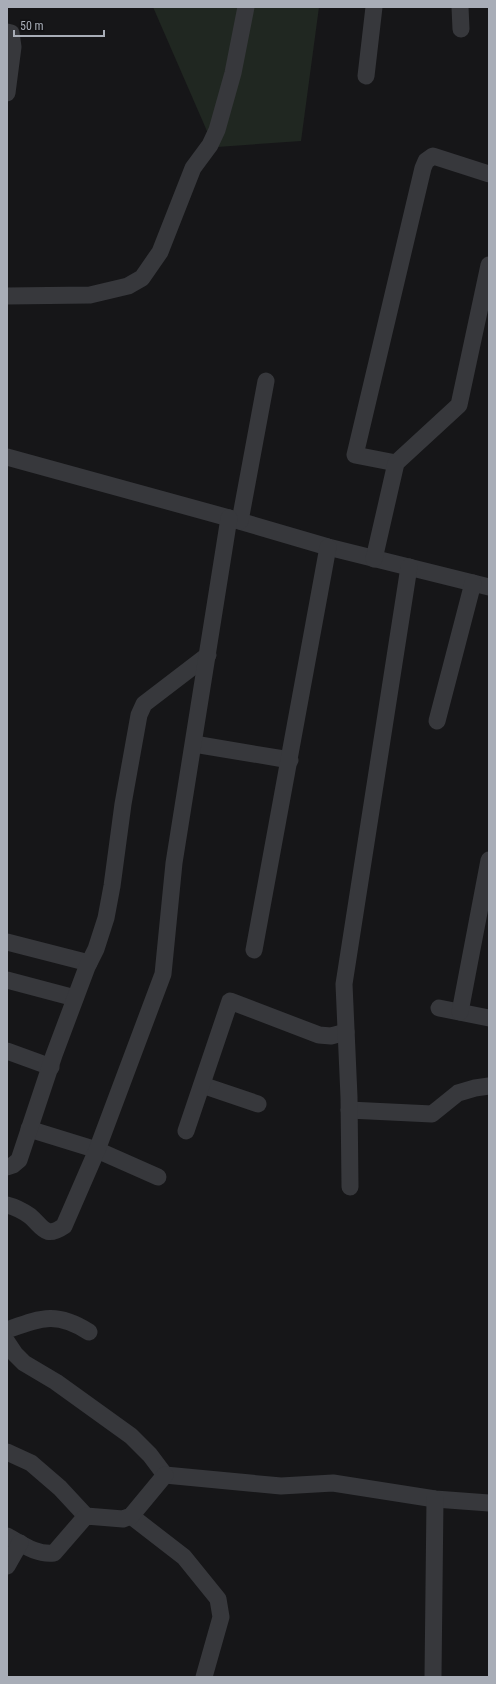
<svg xmlns="http://www.w3.org/2000/svg" width="496" height="1684" font-family="'Roboto Condensed',sans-serif">
<style>
.green{fill:#202721}
.lines{fill:none;stroke-linecap:round;stroke-linejoin:round}
.minor{stroke:#37383c;stroke-width:17}
</style>
<rect width="100%" height="100%" fill="#161618"/>
<path class="green" d="M 153,7 L 319,7 L 301,141 L 217,147 L 210,138 Z"/>
<g class="lines">
<g class="minor">
<path d="M 460,7 L 461,29"/>
<path d="M 7,32 L 11,33 L 13,47 L 7,93"/>
<path d="M 366,76 L 374,7"/>
<path d="M 7,296 L 90,295 L 128,286 L 142,278 L 160,252 L 193,168 L 210,145 L 217,130 L 233,73 L 246,7"/>
<path d="M 7,457 L 229,518 L 328,547 L 489,587"/>
<path d="M 396,463 L 355,455 L 423,168 L 426,161 L 433,156 L 489,174"/>
<path d="M 240,521 L 266,381"/>
<path d="M 374,559 L 396,463 L 459,405 L 489,265"/>
<path d="M 437,721 L 473,583"/>
<path d="M 194,744 L 290,760"/>
<path d="M 7,942 L 89,963"/>
<path d="M 254,950 L 328,547"/>
<path d="M 7,980 L 75,998"/>
<path d="M 439,1008 L 489,1018"/>
<path d="M 460,1012 L 489,860"/>
<path d="M 7,1051 L 51,1067"/>
<path d="M 202,1085 L 258,1104"/>
<path d="M 349,1110 L 432,1114 L 458,1093 L 475,1088 L 489,1086"/>
<path d="M 29,1129 L 97,1150 L 158,1177"/>
<path d="M 186,1131 L 230,1001 L 319,1035 L 331,1036 L 346,1032"/>
<path d="M 7,1167 L 13,1165 L 19,1160 L 54,1055 L 87,967 L 96,949 L 106,918 L 112,886 L 123,804 L 139,715 L 144,704 L 208,655"/>
<path d="M 350,1187 L 349,1097 L 344,984 L 409,567"/>
<path d="M 7,1205 C 15,1207 23,1211 30,1216 C 43,1227 45,1239 64,1226 L 97,1150 L 163,974 L 174,863 L 229,518"/>
<path d="M 7,1330 C 41,1318 56,1311 89,1332"/>
<path d="M 7,1342 L 15,1354 L 24,1363 L 56,1382 L 131,1436 L 150,1455 L 165,1475"/>
<path d="M 7,1452 L 31,1463 L 60,1488 L 86,1516"/>
<path d="M 165,1475 L 281,1486 L 333,1483 L 435,1499 L 489,1503"/>
<path d="M 131,1516 L 184,1557 L 218,1599 L 221,1617 L 204,1677"/>
<path d="M 7,1536 C 22,1544 36,1555 54,1553 L 86,1516 L 123,1519 L 131,1516 L 165,1475"/>
<path d="M 7,1566 L 20,1543"/>
<path d="M 433,1677 L 435,1499"/>
</g>
</g>
<rect width="496" height="1684" fill="none" stroke="#a8adb7" stroke-width="16"/>
<path d="M14 30v6h90v-6" fill="none" stroke="#a8adb7" stroke-width="2"/>
<text x="20" y="30" font-size="12" fill="#a8adb7" stroke="#111113" stroke-width="3" paint-order="stroke">50 m</text>
</svg>
